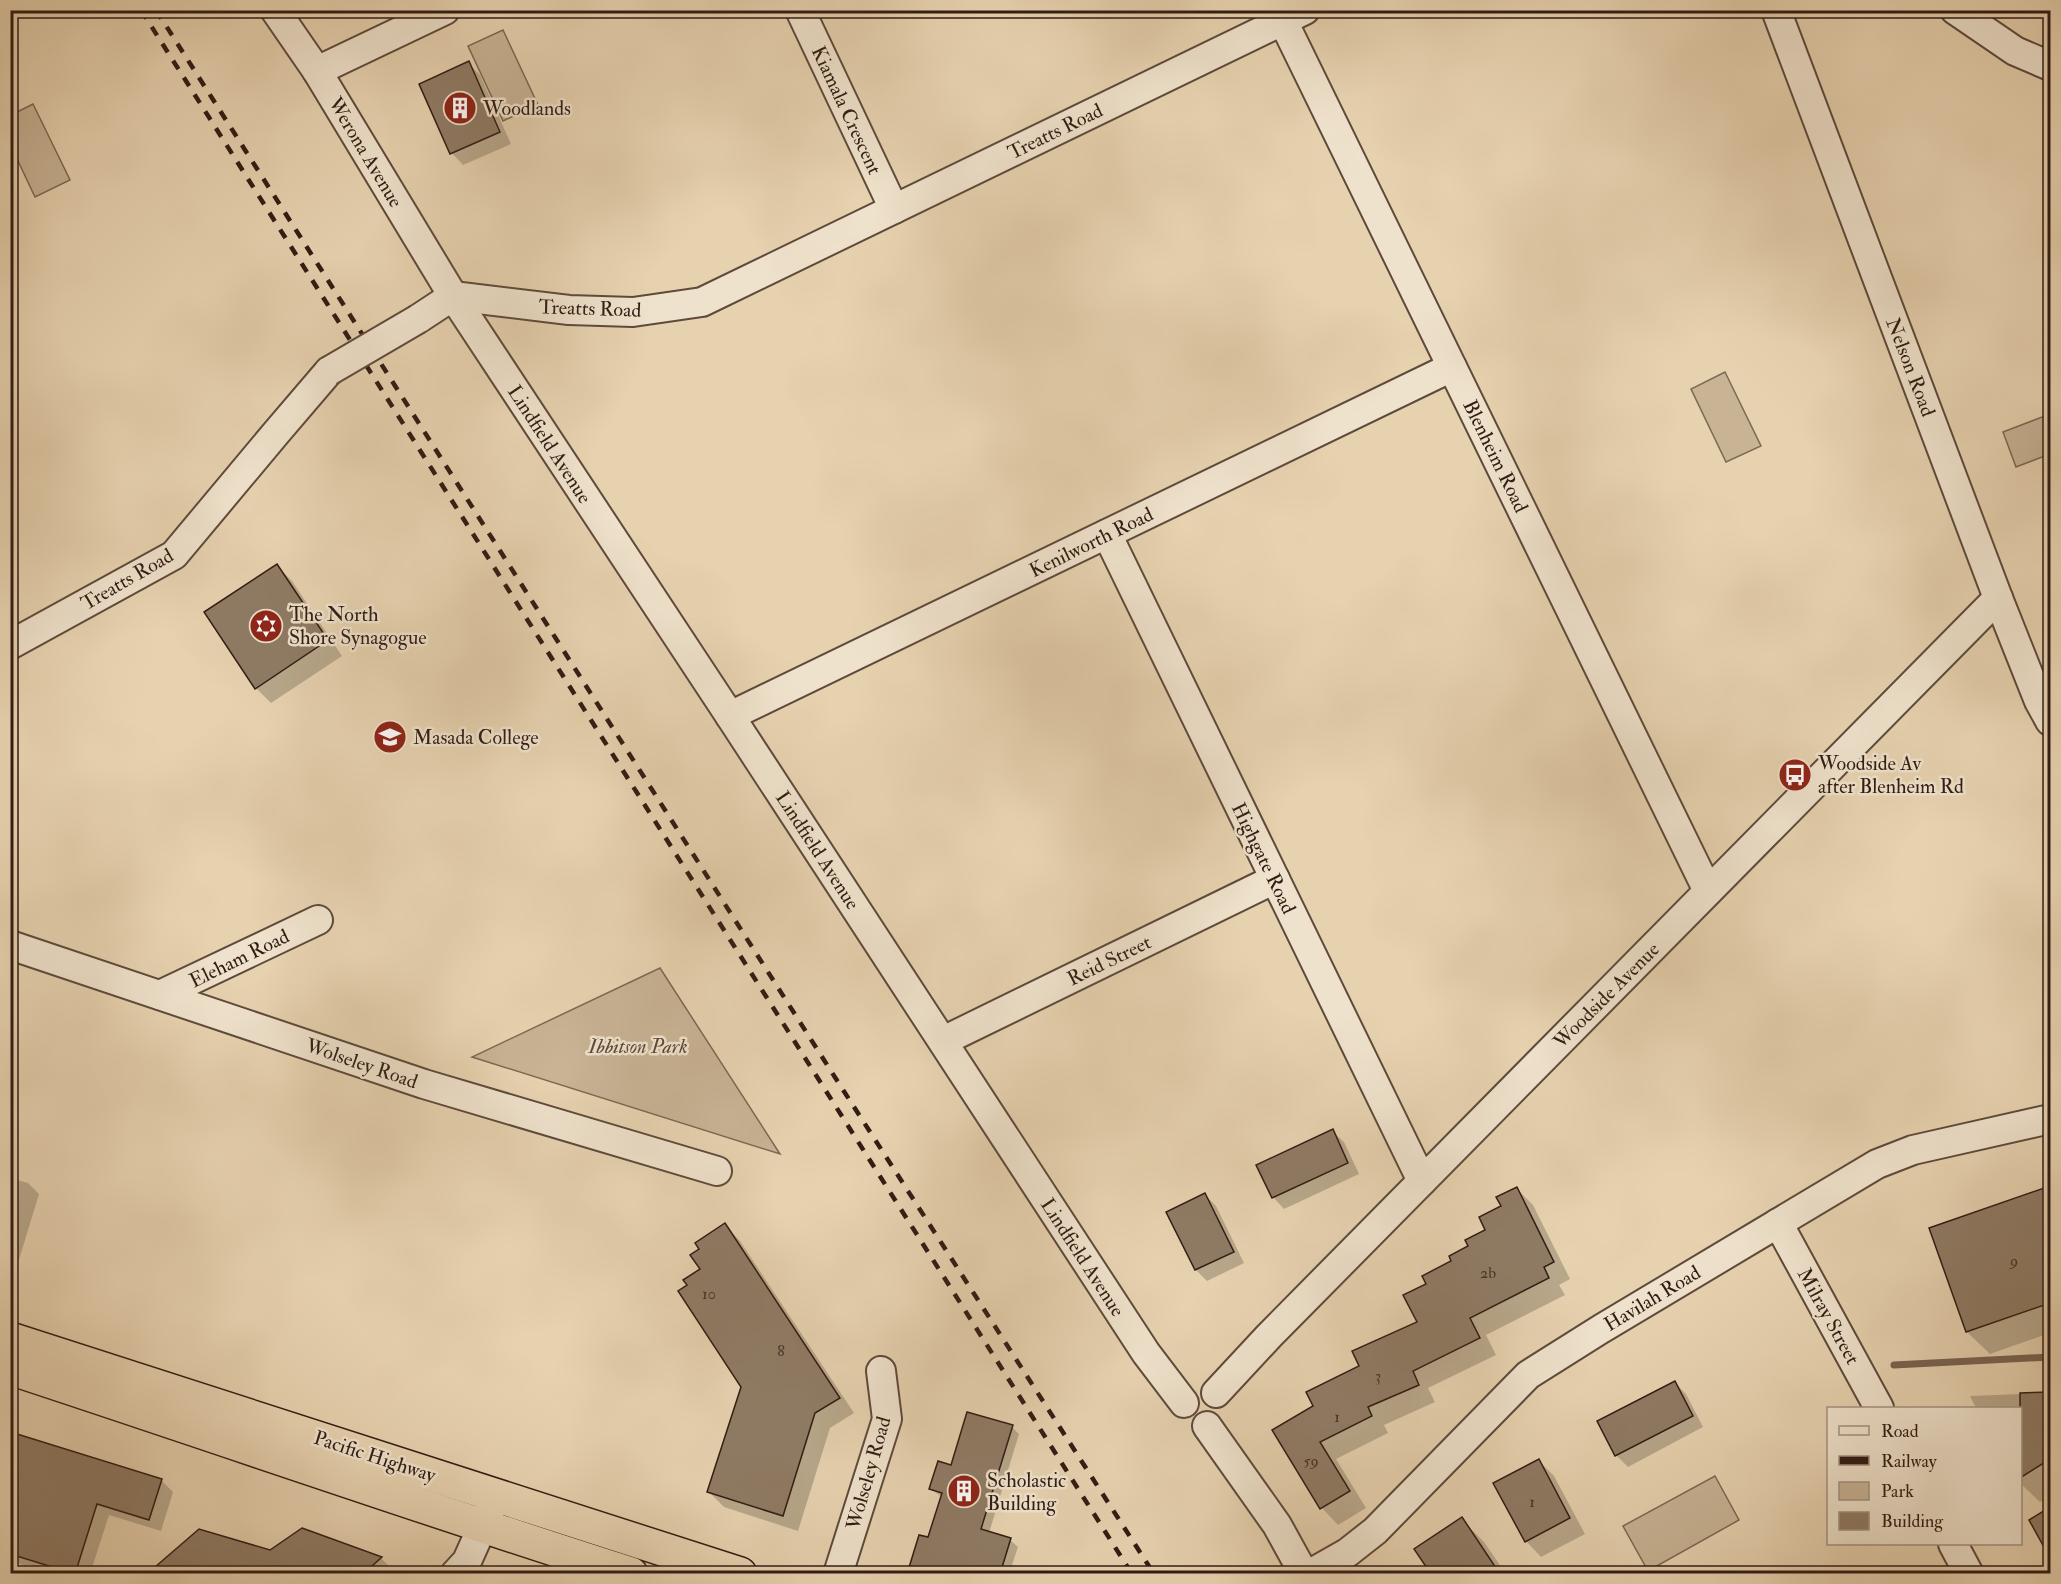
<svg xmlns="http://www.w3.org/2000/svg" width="2061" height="1584" font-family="'IM FELL Double Pica',serif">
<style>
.green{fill:#c8b395;stroke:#7c6854;stroke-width:1.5}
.shadow{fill:#0003}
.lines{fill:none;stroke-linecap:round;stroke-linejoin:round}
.stream{stroke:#796452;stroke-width:7}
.building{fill:#8f7b65;stroke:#301c14;stroke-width:1.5}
.minor-casing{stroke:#5e4a3b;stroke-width:32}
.highway-casing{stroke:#301c14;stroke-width:36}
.minor{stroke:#efe2cc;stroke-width:28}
.highway{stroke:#e7d2b0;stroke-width:33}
.rail{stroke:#301c14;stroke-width:4.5;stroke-dasharray:10 10;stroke-linecap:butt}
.minor-bridge-casing{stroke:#5e4a3b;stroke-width:32;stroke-linecap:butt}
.minor-bridge{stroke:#efe2cc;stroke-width:28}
.labels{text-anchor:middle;stroke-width:5;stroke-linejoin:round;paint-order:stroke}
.number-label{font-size:16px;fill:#483428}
.poi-label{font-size:20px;fill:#301c14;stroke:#efe2cc;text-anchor:start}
.street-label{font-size:20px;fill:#301c14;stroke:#efe2cc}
.park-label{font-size:20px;font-style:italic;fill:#5e493b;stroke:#efe2cc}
</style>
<rect width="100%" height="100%" fill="#e7d2b0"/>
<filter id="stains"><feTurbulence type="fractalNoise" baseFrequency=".00333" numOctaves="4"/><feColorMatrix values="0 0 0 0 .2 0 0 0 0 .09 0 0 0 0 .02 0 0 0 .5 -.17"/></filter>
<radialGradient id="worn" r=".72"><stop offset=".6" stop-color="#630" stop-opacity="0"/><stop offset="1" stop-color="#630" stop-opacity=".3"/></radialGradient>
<g class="green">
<path d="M 503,30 L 538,105 L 503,121 L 468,46 Z"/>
<path d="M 33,104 L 70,180 L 35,197 L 11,146 L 11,115 Z"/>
<path d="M 1725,372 L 1761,446 L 1726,462 L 1691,389 Z"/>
<path d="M 2050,414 L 2050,454 L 2016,467 L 2003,432 Z"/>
<path d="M 660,968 L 780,1154 L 472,1057 Z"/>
<path d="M 1715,1476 L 1739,1520 L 1648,1571 L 1623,1526 Z"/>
</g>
<g class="shadow">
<path d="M 468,63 L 480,75 L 511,144 L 463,165 L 452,153 L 421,84 Z"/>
<path d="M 277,566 L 292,581 L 342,656 L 271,703 L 256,688 Z"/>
<path d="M 1332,1131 L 1344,1142 L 1359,1174 L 1284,1209 L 1273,1197 Z"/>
<path d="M 10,1178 L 28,1183 L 39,1194 L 14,1276 L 10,1275 Z"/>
<path d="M 2050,1187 L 2050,1333 L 1990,1354 L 1967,1332 L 1931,1229 Z"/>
<path d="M 1516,1188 L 1533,1205 L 1570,1279 L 1559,1285 L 1565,1295 L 1486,1335 L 1496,1355 L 1428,1388 L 1435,1402 L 1384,1425 L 1388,1433 L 1336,1459 L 1366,1508 L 1338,1525 L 1322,1508 L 1315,1406 L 1361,1366 L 1419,1323 L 1429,1285 L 1487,1231 Z"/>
<path d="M 1205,1195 L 1216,1206 L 1244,1263 L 1207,1281 L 1196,1270 L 1168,1212 Z"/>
<path d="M 725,1225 L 740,1241 L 854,1413 L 830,1428 L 798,1531 L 724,1507 L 709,1492 L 742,1387 L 689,1286 L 702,1270 L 701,1250 Z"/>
<path d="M 1675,1383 L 1686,1394 L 1703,1427 L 1628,1467 L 1616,1455 Z"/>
<path d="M 2050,1393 L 2050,1496 L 2040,1502 L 2020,1483 L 2020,1408 L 1976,1408 L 1970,1396 Z"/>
<path d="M 1012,1427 L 1019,1434 L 989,1533 L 1010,1540 L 1018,1547 L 1012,1565 L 1040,1574 L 908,1574 L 929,1539 L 942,1497 L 931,1489 L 952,1467 Z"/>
<path d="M 10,1460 L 161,1480 L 173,1492 L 161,1531 L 109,1515 L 90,1574 L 51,1574 L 10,1561 Z"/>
<path d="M 1539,1461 L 1554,1476 L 1585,1534 L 1541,1557 L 1526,1541 Z"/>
<path d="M 2050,1509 L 2050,1555 L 2031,1520 Z"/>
<path d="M 1461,1519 L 1484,1542 L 1506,1574 L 1424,1574 L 1430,1569 Z"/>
<path d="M 302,1530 L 381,1558 L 396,1573 L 149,1574 L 270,1551 Z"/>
</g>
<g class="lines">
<path class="stream" d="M 1894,1365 L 2050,1357"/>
</g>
<g class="building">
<path d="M 469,61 L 500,132 L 450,154 L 419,84 Z"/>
<path d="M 277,564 L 328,640 L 255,689 L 204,612 Z"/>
<path d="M 1333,1129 L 1348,1163 L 1272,1198 L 1256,1165 Z"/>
<path d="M 2050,1186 L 2050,1303 L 1966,1332 L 1929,1228 Z"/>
<path d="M 1517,1187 L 1554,1262 L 1544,1267 L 1549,1278 L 1470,1318 L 1480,1338 L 1413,1371 L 1419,1385 L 1368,1407 L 1372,1416 L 1320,1442 L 1350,1491 L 1320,1509 L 1272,1430 L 1313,1406 L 1306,1392 L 1359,1366 L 1352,1351 L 1417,1322 L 1403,1295 L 1426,1284 L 1422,1276 L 1451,1261 L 1449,1256 L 1468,1246 L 1465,1240 L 1485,1230 L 1479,1217 L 1501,1206 L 1496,1197 Z"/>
<path d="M 1205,1193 L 1234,1252 L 1195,1270 L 1166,1212 Z"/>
<path d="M 725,1223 L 840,1398 L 815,1413 L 783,1516 L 707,1492 L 741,1387 L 678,1291 L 687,1285 L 683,1280 L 700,1269 L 690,1255 L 699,1249 L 695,1243 Z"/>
<path d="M 1675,1381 L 1693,1416 L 1615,1456 L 1597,1421 Z"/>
<path d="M 2050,1392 L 2050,1459 L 2020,1478 L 2020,1393 Z"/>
<path d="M 967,1412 L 1013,1425 L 981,1529 L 1011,1538 L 1000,1574 L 907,1574 L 919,1535 L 928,1537 L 942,1493 L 929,1489 L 938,1461 L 951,1465 Z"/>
<path d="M 17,1434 L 162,1479 L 149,1520 L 97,1504 L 75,1574 L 10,1554 L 10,1455 Z"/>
<path d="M 1539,1459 L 1570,1518 L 1525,1542 L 1493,1483 Z"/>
<path d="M 2050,1507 L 2050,1558 L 2029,1520 Z"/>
<path d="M 1462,1517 L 1500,1574 L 1431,1574 L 1414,1549 Z"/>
<path d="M 302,1528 L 382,1557 L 363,1574 L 147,1574 L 199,1529 L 270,1550 Z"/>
</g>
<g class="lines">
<defs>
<g id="minor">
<path d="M 275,10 L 317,71 L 453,296 L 730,716 L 1146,1353 L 1184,1403"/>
<path d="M 800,10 L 894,209"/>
<path d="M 1776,10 L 1998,598 L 2039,701 L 2050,721"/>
<path d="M 1955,10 L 2015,51 L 2050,66"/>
<path d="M 1283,21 L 1708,891"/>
<path d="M 317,71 L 445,10"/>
<path d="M 418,319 L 453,296 L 569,310 L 633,312 L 702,302 L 1305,10"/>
<path d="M 1107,534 L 1422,1181"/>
<path d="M 10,645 L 174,555 L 276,433 L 329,371"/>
<path d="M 730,716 L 1452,367"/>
<path d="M 10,945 L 424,1084 L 717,1171"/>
<path d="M 160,995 L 318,920"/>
<path d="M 943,1041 L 1275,879"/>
<path d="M 1778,1223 L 1879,1408"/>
<path d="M 1216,1393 L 1269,1336 L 1998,598"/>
<path d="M 1207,1426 L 1277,1525 L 1304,1574"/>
<path d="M 1953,1544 L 1969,1574"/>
<path d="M 455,1574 L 467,1561 L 492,1505"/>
<path d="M 838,1574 L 887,1419 L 881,1371"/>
<path d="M 1310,1574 L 1347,1553 L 1375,1531 L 1528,1375 L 1601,1329 L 1877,1164 L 1913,1150 L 2050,1119"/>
</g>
<g id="highway">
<path d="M 10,1339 L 740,1574"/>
<path d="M 10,1368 C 217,1436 423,1508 631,1574"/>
</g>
</defs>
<use href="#minor" class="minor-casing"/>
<use href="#highway" class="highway-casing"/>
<use href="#minor" class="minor"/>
<use href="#highway" class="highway"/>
<g class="rail">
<path d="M 141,10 L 1132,1574"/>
<path d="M 156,10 L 838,1082 L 1154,1574"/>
</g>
<defs>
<path id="minor-bridge" d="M 329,371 L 418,319"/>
</defs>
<use href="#minor-bridge" class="minor-bridge-casing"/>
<use href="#minor-bridge" class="minor-bridge"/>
</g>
<defs>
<symbol id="building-disc" viewBox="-11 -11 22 22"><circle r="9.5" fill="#8f2418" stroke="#efe2cc"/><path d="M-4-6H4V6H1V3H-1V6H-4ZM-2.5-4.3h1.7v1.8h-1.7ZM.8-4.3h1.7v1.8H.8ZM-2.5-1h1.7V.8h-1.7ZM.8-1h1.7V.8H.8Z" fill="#fff"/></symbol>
<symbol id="synagogue-disc" viewBox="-11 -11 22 22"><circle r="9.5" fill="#8f2418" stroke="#efe2cc"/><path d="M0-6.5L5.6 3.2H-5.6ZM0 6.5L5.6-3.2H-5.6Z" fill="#fff"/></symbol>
<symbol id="school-disc" viewBox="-11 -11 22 22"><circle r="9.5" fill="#8f2418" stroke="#efe2cc"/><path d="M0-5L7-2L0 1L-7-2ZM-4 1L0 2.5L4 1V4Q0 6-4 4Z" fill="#fff"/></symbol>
<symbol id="bus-disc" viewBox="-11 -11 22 22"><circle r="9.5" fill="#8f2418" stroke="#efe2cc"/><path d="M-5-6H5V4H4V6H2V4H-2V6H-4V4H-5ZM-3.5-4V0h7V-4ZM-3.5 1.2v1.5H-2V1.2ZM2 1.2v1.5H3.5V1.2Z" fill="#fff"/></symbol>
</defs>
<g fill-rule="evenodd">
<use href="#building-disc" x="441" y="89" width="38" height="38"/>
<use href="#synagogue-disc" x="247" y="607" width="38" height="38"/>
<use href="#school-disc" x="371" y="718" width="38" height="38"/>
<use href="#bus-disc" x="1776" y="756" width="38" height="38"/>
<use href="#building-disc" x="945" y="1472" width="38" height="38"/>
</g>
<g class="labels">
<g class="number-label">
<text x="2014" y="1266">9</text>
<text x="1488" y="1278">2b</text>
<text x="709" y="1299">10</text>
<text x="781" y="1356">8</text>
<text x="1378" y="1381">3</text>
<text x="1337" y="1422">1</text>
<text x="1311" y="1466">59</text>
<text x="1532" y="1507">1</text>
</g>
<g class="poi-label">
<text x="483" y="115">Woodlands</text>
<text x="289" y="621">The North<tspan x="289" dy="23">Shore Synagogue</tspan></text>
<text x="413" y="744">Masada College</text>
<text x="1818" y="770">Woodside Av<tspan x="1818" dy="23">after Blenheim Rd</tspan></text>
<text x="987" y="1487">Scholastic<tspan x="987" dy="23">Building</tspan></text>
</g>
<g class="street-label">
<text transform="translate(847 110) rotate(65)" y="7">Kiamala Crescent</text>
<text transform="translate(1055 131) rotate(-26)" y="7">Treatts Road</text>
<text transform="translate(366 152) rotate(59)" y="7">Werona Avenue</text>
<text transform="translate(590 308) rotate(2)" y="7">Treatts Road</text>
<text transform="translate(1911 367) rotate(69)" y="7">Nelson Road</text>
<text transform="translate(550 444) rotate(57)" y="7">Lindfield Avenue</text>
<text transform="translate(1496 456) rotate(64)" y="7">Blenheim Road</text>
<text transform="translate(1091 542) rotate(-26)" y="7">Kenilworth Road</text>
<text transform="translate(127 579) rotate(-30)" y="7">Treatts Road</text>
<text transform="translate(818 850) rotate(57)" y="7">Lindfield Avenue</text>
<text transform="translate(1264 858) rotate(64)" y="7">Highgate Road</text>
<text transform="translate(239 958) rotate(-26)" y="7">Eleham Road</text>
<text transform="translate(1109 960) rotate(-26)" y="7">Reid Street</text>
<text transform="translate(1606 995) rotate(-45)" y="7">Woodside Avenue</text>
<text transform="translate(362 1063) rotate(19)" y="7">Wolseley Road</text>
<text transform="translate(1083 1257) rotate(57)" y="7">Lindfield Avenue</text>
<text transform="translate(1652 1298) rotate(-31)" y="7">Havilah Road</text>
<text transform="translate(1829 1316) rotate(61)" y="7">Milray Street</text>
<text transform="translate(375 1456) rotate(18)" y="7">Pacific Highway</text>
<text transform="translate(868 1473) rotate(-74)" y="7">Wolseley Road</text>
</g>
<g class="park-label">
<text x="638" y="1053">Ibbitson Park</text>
</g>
</g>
<rect width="2061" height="1584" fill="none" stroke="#e7d2b0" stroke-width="36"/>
<rect x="12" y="12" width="2037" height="1560" fill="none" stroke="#301c14" stroke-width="3"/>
<rect x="18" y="18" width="2025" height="1548" fill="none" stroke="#301c14" stroke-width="1.5"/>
<rect x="1827" y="1407" width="195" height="138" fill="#efe2cc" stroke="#a39382" stroke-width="1.5"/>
<rect x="1839" y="1426" width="30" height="9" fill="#efe2cc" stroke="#a39382" stroke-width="1.5"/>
<text x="1881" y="1437" font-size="18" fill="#301c14">Road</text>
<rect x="1839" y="1456" width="30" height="9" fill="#301c14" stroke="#a39382" stroke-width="1.5"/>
<text x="1881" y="1467" font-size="18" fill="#301c14">Railway</text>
<rect x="1839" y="1482" width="30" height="18" fill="#c8b395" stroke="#a39382" stroke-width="1.5"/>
<text x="1881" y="1497" font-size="18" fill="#301c14">Park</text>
<rect x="1839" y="1512" width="30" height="18" fill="#8f7b65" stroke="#a39382" stroke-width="1.5"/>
<text x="1881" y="1527" font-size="18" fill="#301c14">Building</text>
<rect width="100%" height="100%" filter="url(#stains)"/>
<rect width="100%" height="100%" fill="url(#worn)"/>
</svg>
